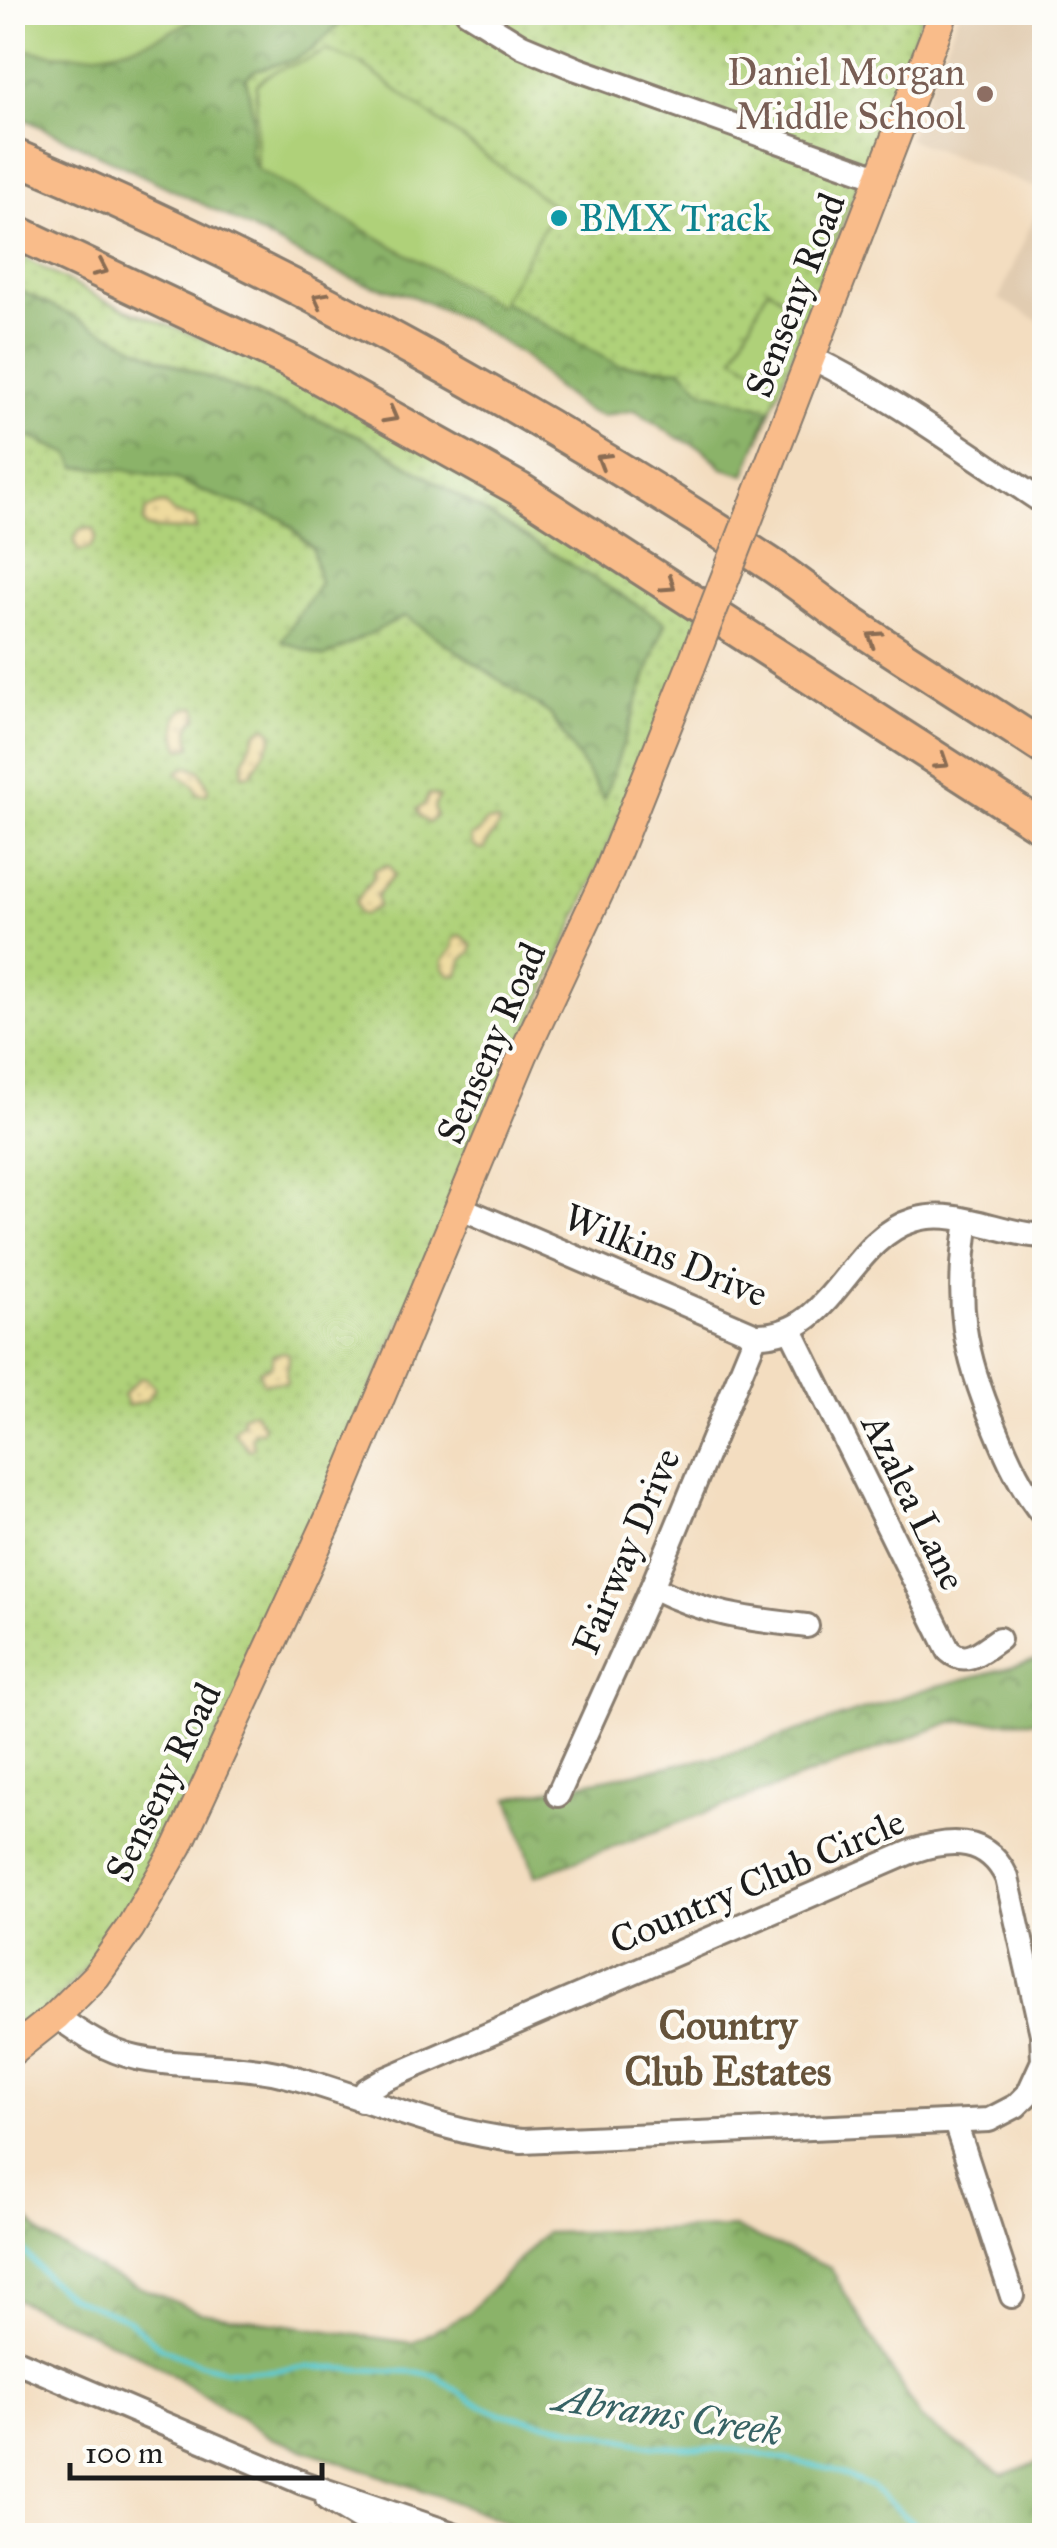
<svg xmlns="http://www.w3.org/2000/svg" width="1057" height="2548" font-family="'IM FELL Great Primer',serif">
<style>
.built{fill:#e1ccb1}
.grass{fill:url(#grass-dots);stroke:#66764a;stroke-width:2.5}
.forest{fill:url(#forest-crowns);stroke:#546842;stroke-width:2.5}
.sand{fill:url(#sand-dots);stroke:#857b5d;stroke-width:2.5}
.garden{fill:#afd179;stroke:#66764a;stroke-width:2.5}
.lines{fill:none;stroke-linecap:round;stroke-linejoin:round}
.stream{stroke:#5dcad1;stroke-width:5}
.minor-casing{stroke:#887c6e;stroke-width:28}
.major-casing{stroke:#887c6e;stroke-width:32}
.highway-casing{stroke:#887c6e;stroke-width:38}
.minor{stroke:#fff;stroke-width:22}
.major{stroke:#f9bc8a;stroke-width:28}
.highway{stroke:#f9bc8a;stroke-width:32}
.major-bridge-casing{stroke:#887c6e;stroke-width:32;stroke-linecap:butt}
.major-bridge{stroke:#f9bc8a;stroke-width:28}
.oneway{stroke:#8a6c53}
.education-dot{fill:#8d6e63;stroke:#fdfcf7;stroke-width:4}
.culture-dot{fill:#0f9aa8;stroke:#fdfcf7;stroke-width:4}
.labels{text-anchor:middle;stroke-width:8;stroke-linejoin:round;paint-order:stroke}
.education-label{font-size:38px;fill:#785e54;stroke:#fdfcf7;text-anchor:end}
.culture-label{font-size:38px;fill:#0d838f;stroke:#fdfcf7;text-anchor:start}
.street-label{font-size:38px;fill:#1c1c1c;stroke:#fdfcf7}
.neighbourhood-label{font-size:40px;font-weight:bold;fill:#66533a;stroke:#fdfcf7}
.water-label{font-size:40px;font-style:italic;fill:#366264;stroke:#fdfcf7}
</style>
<defs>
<pattern id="grass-dots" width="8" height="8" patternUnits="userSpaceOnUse" patternTransform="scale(2.5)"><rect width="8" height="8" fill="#afd179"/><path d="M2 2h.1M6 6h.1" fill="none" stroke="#96b368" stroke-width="1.8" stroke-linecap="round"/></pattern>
<pattern id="forest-crowns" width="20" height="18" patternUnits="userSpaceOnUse" patternTransform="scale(2.5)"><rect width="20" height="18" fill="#8bb369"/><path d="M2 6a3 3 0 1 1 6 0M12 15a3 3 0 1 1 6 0" fill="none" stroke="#719156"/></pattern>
<pattern id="sand-dots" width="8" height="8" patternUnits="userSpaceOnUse" patternTransform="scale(2.5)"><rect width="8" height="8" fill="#eeda9e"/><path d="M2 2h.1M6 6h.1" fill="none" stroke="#ccba88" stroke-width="1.8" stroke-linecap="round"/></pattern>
</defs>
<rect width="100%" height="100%" fill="#fdfcf7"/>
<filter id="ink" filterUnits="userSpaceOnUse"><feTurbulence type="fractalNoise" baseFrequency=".01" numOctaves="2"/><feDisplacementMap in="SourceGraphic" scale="20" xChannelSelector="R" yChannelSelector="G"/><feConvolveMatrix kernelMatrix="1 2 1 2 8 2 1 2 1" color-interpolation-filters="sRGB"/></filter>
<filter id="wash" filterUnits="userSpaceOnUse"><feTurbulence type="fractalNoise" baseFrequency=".0048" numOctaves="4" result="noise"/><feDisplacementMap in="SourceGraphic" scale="40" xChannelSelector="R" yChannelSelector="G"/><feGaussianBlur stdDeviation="2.25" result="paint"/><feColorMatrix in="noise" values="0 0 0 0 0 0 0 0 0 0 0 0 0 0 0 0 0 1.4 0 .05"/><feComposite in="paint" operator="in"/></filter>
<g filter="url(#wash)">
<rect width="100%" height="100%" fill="#f3ddc0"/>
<g class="built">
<path d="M 959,13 L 1044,13 L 1044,191 L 908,139 Z"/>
<path d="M 1044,194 L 1044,324 L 999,299 Z"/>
</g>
<g class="grass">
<path d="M 12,13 L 923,13 L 760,440 L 418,261 L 13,66 Z"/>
<path d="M 13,252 L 103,300 L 367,402 L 710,612 L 151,1895 L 13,2049 Z"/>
</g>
<g class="forest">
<path d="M 202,13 L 357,13 L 349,15 L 312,50 L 293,60 L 255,70 L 246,78 L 253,115 L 250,154 L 254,165 L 618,365 L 682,369 L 703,391 L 770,409 L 745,475 L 722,468 L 703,449 L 676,437 L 635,410 L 602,416 L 587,411 L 556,388 L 525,357 L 474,324 L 410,295 L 363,283 L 317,264 L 219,212 L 12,113 L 12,46 C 76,66 148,50 202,13 Z"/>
<path d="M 13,287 L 163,360 L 360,436 L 665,622 L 604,799 L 550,714 L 405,616 L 324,657 L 281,641 L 320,583 L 312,548 L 283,519 L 202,491 L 176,479 L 127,470 L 76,467 L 70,454 L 13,430 L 13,365 L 20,348 L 13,345 Z"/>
<path d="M 1044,1658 L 1044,1721 L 952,1722 L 535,1876 L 509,1798 L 729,1754 L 923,1690 Z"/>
<path d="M 13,2203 L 43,2236 L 107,2274 L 200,2312 L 412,2343 L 468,2313 L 545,2233 L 735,2228 L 830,2268 L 921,2419 L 1003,2475 L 1044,2460 L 1044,2535 L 538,2535 L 436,2495 L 271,2438 L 146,2358 L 13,2298 Z"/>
</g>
<g class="sand">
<path d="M 158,504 L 165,504 L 173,513 L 195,519 L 197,529 C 190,531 152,529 146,527 L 143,522 L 146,510 Z"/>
<path d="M 85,528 L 94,529 L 96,538 L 90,548 L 79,552 L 74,541 L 79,530 Z"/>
<path d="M 197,707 L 198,717 C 186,727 189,732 191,747 L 181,749 C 176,740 173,719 182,711 C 184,709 194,707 197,707 Z"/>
<path d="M 266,727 L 271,730 L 272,739 L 251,774 L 242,775 L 243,762 L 256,732 Z"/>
<path d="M 189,766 L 200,771 L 208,787 L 207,794 L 198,794 L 193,784 L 179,775 L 178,771 Z"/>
<path d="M 429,794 L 439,797 L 434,807 L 436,816 L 429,823 L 420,817 L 417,809 L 424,805 Z"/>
<path d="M 495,821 L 499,822 C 497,835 487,837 485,849 L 480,850 L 472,845 L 470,837 L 480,832 L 485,822 Z"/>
<path d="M 389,865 L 394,875 L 377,895 L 378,906 L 364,915 L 359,913 L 355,902 C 363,893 367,886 374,877 L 373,870 Z"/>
<path d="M 461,935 L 472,945 L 471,952 L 462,960 L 458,975 L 450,975 L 443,968 L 443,960 L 453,948 L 453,940 Z"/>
<path d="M 283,1352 L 288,1353 C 292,1362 284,1371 287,1382 L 262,1383 L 259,1371 L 271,1366 L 273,1355 Z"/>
<path d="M 140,1378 L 146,1378 L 155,1388 L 147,1400 L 128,1406 L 123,1395 Z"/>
<path d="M 254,1411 L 264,1426 L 262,1431 L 254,1431 L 251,1437 L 254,1447 L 249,1450 L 233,1431 L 243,1422 L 242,1416 Z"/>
</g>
<g class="garden">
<path d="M 13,12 L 202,12 L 202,13 C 148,50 76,66 13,46 Z"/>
<path d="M 326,50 L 360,63 L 555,207 L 499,306 L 257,169 C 255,141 258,114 256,85 C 273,65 304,66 326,50 Z"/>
<path d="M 768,288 L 788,303 L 764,373 L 734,357 Z"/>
</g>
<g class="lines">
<path class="stream" d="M 12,2237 L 48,2279 L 70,2297 L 128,2319 L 160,2347 L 201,2364 L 225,2370 L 266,2371 L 308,2367 L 418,2372 L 436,2376 L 472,2401 L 498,2413 L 654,2446 L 738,2450 L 834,2470 L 872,2487 L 928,2536"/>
</g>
</g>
<g filter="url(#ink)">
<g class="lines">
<defs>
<g id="minor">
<path d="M 467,12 L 522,46 L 577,69 L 881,178"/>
<path d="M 810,357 C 895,398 966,452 1044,503"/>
<path d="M 459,1207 L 756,1335 C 833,1337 847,1240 914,1220 C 957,1207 1002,1235 1044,1236"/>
<path d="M 968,1221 C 955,1302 963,1353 995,1427 C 1008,1459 1022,1490 1044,1516"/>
<path d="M 791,1330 L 949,1651 C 967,1667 982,1650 999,1639"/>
<path d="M 652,1587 C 708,1615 746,1619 807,1626"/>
<path d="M 558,1795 L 652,1587 L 756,1335"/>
<path d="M 56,2016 C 81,2034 106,2051 137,2058 C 184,2068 233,2063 281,2074 C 364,2095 434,2132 522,2141 L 989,2120 L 1016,2106 L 1028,2094 L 1043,2061 L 1042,2034 L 1007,1878 C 988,1837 951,1838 913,1851 L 381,2081 L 366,2090 L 361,2100"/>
<path d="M 955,2122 L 1012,2296"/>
<path d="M 12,2359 L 303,2483 L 459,2536"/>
<path d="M 327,2499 L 388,2536"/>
</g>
<g id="major">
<path d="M 761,486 L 944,12"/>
<path d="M 12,2051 L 56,2016 L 96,1976 L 130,1928 L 178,1846 L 334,1508 L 523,1055 L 609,871 L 691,666"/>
</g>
<g id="highway">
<path d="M 12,155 C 276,266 527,405 767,562 C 795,580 820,601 847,620 C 912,664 979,705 1044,748"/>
<path d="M 12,230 L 288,360 L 519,489 L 1044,828"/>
</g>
</defs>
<use href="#minor" class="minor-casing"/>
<use href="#major" class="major-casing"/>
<use href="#highway" class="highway-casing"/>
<use href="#minor" class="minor"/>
<use href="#major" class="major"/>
<use href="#highway" class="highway"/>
<defs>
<path id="major-bridge" d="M 691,666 L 761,486"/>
</defs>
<use href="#major-bridge" class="major-bridge-casing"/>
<use href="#major-bridge" class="major-bridge"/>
</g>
<defs><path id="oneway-chevron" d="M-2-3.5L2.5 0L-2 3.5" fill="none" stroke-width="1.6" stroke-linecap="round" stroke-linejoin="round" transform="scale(2.5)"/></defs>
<g class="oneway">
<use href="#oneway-chevron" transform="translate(101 269) rotate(25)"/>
<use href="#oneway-chevron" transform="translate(320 299) rotate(-152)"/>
<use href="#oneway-chevron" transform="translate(391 416) rotate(29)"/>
<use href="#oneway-chevron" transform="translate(603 460) rotate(-149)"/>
<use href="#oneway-chevron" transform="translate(669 585) rotate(34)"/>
<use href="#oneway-chevron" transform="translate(874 638) rotate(-147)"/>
<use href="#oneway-chevron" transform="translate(942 762) rotate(33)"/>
</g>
</g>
<circle class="education-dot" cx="985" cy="94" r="10"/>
<circle class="culture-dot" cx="559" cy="218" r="10"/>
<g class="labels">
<g class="education-label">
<text x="965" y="85">Daniel Morgan<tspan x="965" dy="44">Middle School</tspan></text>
</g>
<g class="culture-label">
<text x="579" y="231">BMX Track</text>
</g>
<g class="street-label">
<text transform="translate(795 295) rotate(-69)" y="13">Senseny Road</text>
<text transform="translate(491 1043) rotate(-66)" y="13">Senseny Road</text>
<text transform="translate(666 1255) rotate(22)" y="13">Wilkins Drive</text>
<text transform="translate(914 1502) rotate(64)" y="13">Azalea Lane</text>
<text transform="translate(626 1551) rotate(-67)" y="13">Fairway Drive</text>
<text transform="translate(163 1782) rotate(-64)" y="13">Senseny Road</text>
<text transform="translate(757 1881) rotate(-23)" y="13">Country Club Circle</text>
</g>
<g class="neighbourhood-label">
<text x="728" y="2039">Country<tspan x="728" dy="46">Club Estates</tspan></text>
</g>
<g class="water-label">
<text transform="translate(668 2414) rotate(9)" y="14">Abrams Creek</text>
</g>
</g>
<rect width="1057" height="2548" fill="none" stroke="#fdfcf7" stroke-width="50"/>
<path d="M70 2463v15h252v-15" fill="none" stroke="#1c1c1c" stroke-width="5"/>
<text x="85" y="2463" font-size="30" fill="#1c1c1c" stroke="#fdfcf7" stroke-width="8" paint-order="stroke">100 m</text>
</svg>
